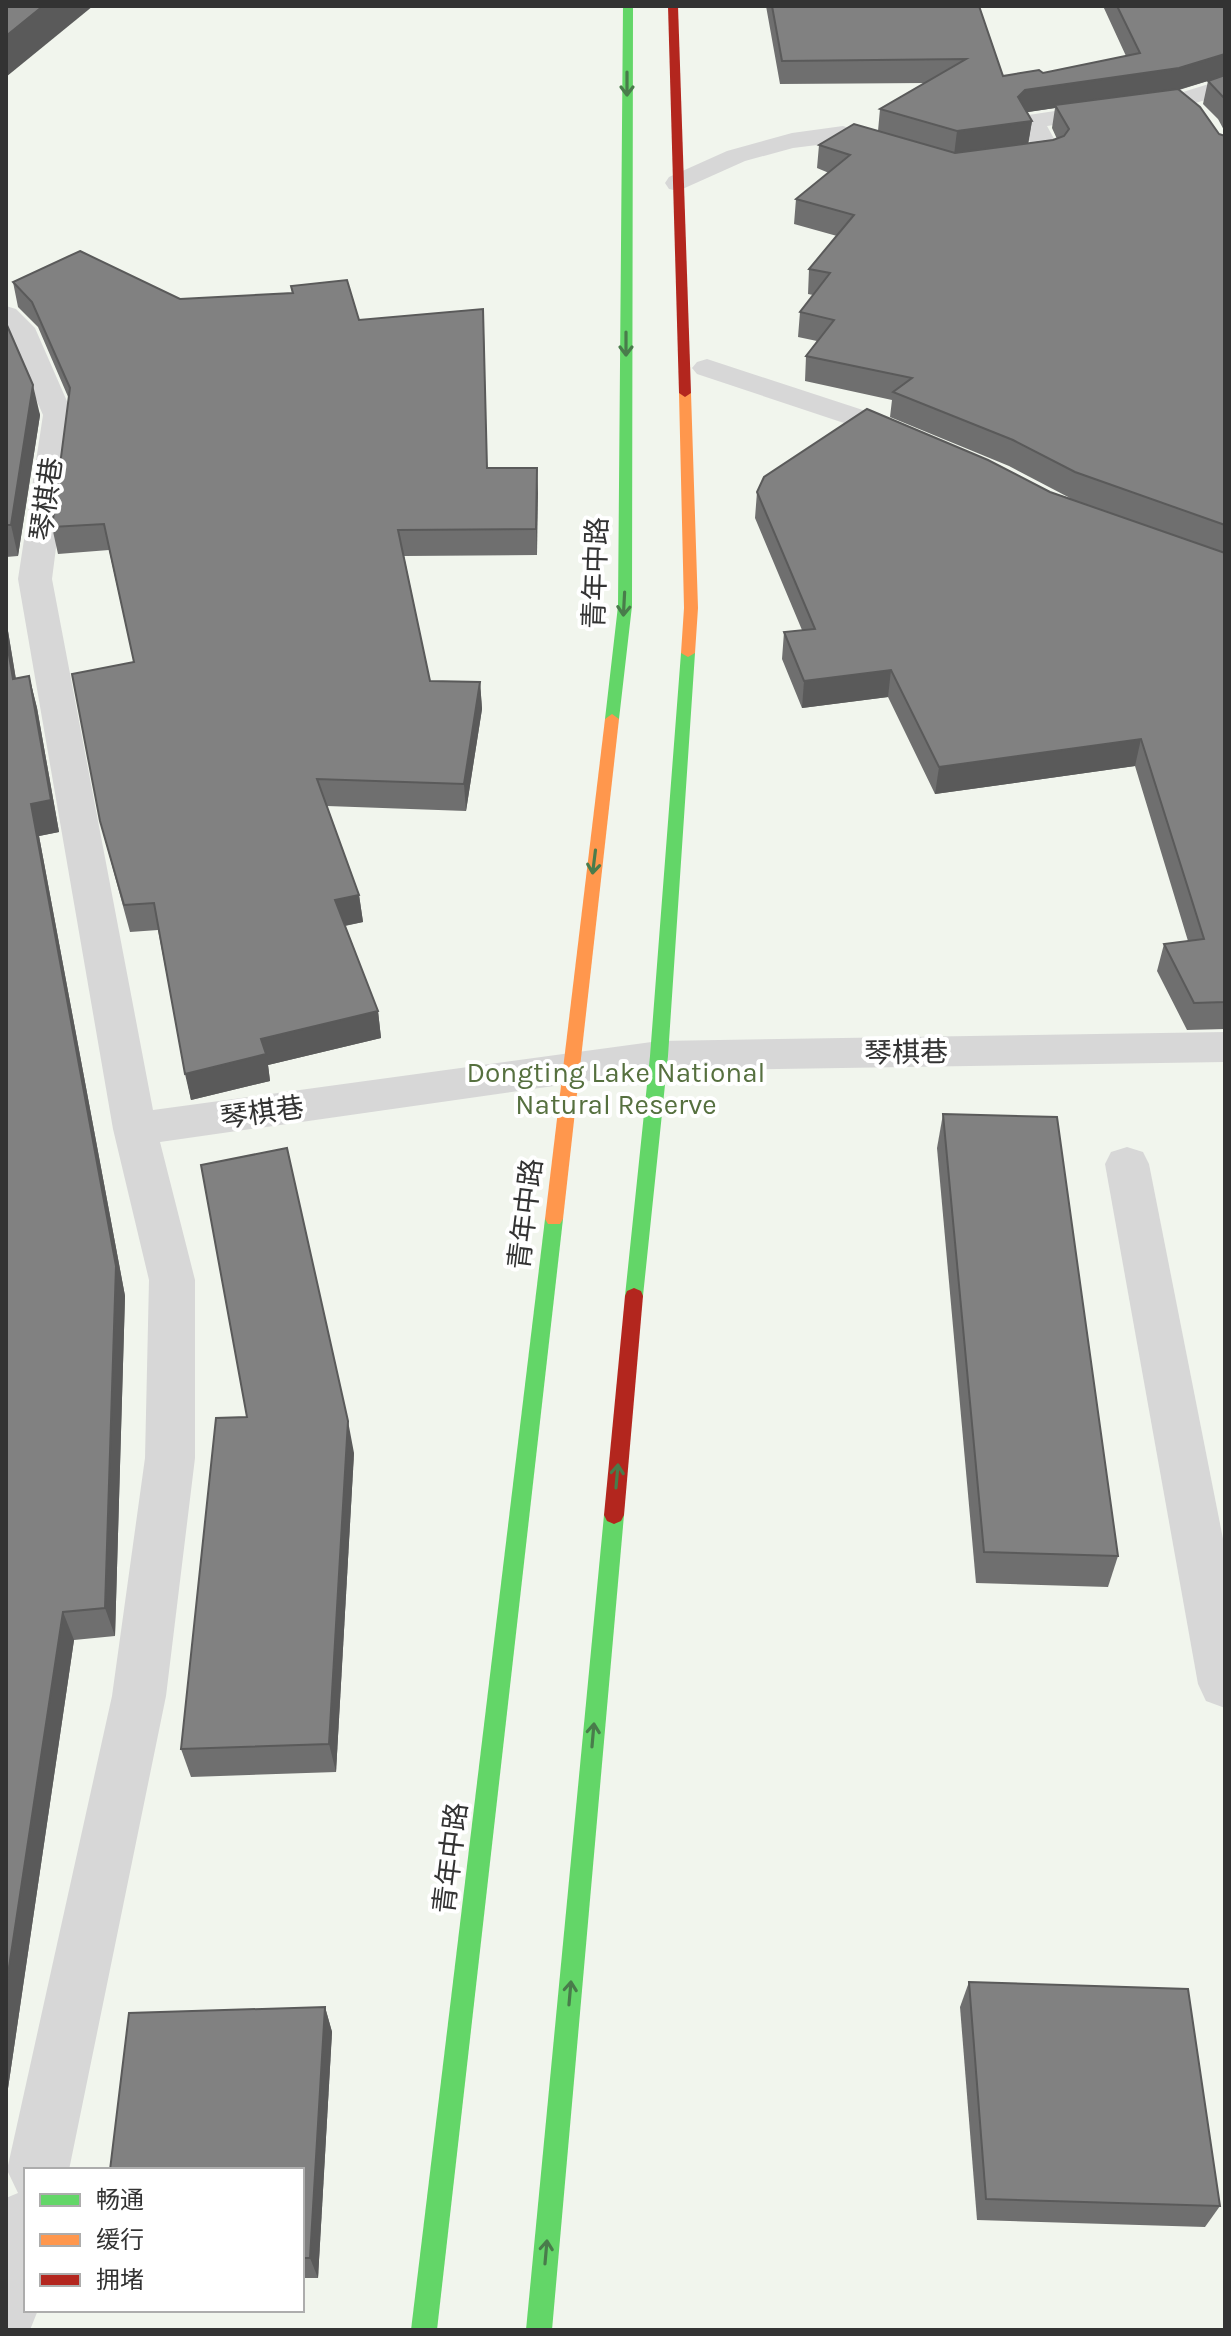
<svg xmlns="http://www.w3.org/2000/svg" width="1231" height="2336" font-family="Karla,'Noto Sans SC',sans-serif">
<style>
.green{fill:#f1f5ed;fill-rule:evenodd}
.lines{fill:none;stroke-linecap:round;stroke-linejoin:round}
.street{fill:#d7d7d7;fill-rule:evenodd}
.fast{fill:#63d668;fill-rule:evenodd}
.slow{fill:#ff974d;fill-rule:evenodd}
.jam{fill:#b3261e;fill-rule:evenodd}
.wall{fill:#6f6f6f;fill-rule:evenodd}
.shaded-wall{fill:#5a5a5a}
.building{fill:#818181;stroke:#5a5a5a;stroke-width:2}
.oneway{stroke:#497c4b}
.labels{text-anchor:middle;stroke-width:8;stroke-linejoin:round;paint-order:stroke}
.street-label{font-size:28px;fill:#333;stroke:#fff}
.park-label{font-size:28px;fill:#56703f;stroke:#fff}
</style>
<rect width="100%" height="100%" fill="#fff"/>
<path class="green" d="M 6,6 L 1225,6 L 1225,2330 L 6,2330 ZM 26,2170 L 302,2170 L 302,2310 L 26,2310 Z"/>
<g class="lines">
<g class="street">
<path d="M 1225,79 L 1225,94 L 1179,108 L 1170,106 L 1167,101 L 1170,96 Z"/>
<path d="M 1114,102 L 1123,105 L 1127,110 L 1123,115 L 1047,126 L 1062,153 L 1058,158 L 1003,167 L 994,164 L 990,159 L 994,154 L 1033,147 L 1018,121 L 1022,116 Z"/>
<path d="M 843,126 L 901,145 L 905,150 L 901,155 L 892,158 L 841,142 L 793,148 L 745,161 L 678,191 L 669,189 L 665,183 L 669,177 L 727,151 L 792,133 Z"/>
<path d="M 6,306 L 16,309 L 35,328 L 73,415 L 52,579 L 153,1110 L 659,1041 L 1225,1032 L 1225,1062 L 659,1071 L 160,1142 L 195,1280 L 195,1458 L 166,1696 L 69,2170 L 26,2170 L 26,2310 L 38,2310 L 30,2330 L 6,2330 L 6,2198 L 18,2193 L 7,2170 L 112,1696 L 145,1458 L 149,1280 L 113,1129 L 18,579 L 43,415 L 6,330 Z"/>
<path d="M 707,359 L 872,413 L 919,432 L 923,439 L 919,446 L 908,448 L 897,446 L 850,425 L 697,374 L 692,368 L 697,362 Z"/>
<path d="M 1127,1147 L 1143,1152 L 1149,1164 L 1225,1549 L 1225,1708 L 1206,1701 L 1198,1684 L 1105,1164 L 1111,1152 Z"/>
</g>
<g class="fast">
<path d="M 623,6 L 633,6 L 632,606 L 619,719 L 612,724 L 605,719 L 618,606 Z"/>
<path d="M 688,649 L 695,653 L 668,1056 L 643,1296 L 641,1301 L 627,1301 L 625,1296 L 650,1056 L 681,653 Z"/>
<path d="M 554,1212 L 560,1214 L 563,1219 L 437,2330 L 411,2330 L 545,1219 L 548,1214 Z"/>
<path d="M 614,1506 L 621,1509 L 624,1515 L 552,2330 L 526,2330 L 604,1515 L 607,1509 Z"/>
</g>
<g class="slow">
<path d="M 685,389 L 691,393 L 698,608 L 695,653 L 688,657 L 681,653 L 684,608 L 679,393 Z"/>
<path d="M 612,714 L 619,719 L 563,1219 L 560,1224 L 548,1224 L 545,1219 L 605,719 Z"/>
</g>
<g class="jam">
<path d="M 668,6 L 678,6 L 691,393 L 685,397 L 679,393 Z"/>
<path d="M 634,1288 L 641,1291 L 643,1296 L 624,1515 L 621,1521 L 614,1524 L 607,1521 L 604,1515 L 625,1296 L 627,1291 Z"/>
</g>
</g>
<g class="wall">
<path d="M 766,6 L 979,6 L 1003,76 L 1043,73 L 1126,56 L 1103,6 L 1225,6 L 1225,132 L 1218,119 L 1203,104 L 1208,81 L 1179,90 L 1219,134 L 1225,136 L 1225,1029 L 1187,1030 L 1157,971 L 1164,944 L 1188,941 L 1135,766 L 935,794 L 888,697 L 802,708 L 782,659 L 784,632 L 802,630 L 755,518 L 757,492 L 1050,492 L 1070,498 L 1009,466 L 890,417 L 892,400 L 805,381 L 806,356 L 817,341 L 798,337 L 800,312 L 813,295 L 808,294 L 809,269 L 837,236 L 794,224 L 796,199 L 829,173 L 817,168 L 819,145 L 878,131 L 880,109 L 926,83 L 780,84 ZM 1055,108 L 1052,128 L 1057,139 L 1028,143 L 1032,121 L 1027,112 Z"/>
<path d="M 13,282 L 180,299 L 292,293 L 291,286 L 359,320 L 484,334 L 487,468 L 537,468 L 537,555 L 404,556 L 430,681 L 480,682 L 482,709 L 466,811 L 327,806 L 359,895 L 363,922 L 345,926 L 378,1011 L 381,1038 L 268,1065 L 270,1081 L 191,1100 L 158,930 L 130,932 L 100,821 L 134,662 L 109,550 L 58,554 L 52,527 L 69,399 L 38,327 L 18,307 Z"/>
<path d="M 6,323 L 40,415 L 18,556 L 6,557 Z"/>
<path d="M 6,619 L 16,679 L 29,676 L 37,708 L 59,832 L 39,836 L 125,1296 L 115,1636 L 74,1640 L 6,2102 Z"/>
<path d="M 943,1114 L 1118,1556 L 1108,1587 L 976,1583 L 937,1148 Z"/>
<path d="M 354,1453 L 336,1772 L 191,1777 L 181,1749 Z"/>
<path d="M 969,1982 L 1220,2206 L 1205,2227 L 977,2220 L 960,2007 Z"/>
<path d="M 325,2007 L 332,2032 L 318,2278 L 302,2278 L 302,2170 Z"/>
</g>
<g class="shaded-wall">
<path d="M 43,6 L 93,6 L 6,77 L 6,36 Z"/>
<path d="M 1225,54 L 1224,76 L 1174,91 L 1055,105 L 1055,108 L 1022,113 L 1018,97 L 1025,90 Z"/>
<path d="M 1032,121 L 1028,145 L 954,155 L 957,131 Z"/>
<path d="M 33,385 L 40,415 L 18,556 L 11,525 Z"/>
<path d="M 537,468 L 538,493 L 537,555 L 536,529 Z"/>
<path d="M 6,619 L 21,711 L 13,679 L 6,637 Z"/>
<path d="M 891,670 L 888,697 L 802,708 L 804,681 Z"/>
<path d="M 29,676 L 37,708 L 59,832 L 39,836 L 125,1296 L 115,1636 L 105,1608 L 31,804 Z"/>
<path d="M 480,682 L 482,709 L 466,811 L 464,784 Z"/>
<path d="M 1141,739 L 1135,766 L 935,794 L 939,767 Z"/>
<path d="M 359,895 L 363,922 L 338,927 L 335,900 Z"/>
<path d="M 378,1011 L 381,1038 L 268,1065 L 270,1081 L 191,1100 L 185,1074 L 261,1039 Z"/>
<path d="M 348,1421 L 354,1453 L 336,1772 L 329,1744 Z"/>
<path d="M 63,1612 L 74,1640 L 6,2102 L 6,1987 Z"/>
<path d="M 325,2007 L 332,2032 L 318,2278 L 310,2258 Z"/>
</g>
<g class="building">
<path d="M 6,6 L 43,6 L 6,36 Z"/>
<path d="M 772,6 L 979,6 L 1003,76 L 1039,70 L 1043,73 L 1140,53 L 1117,6 L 1225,6 L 1225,54 L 1179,68 L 1025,90 L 1018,97 L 1032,121 L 957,131 L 880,109 L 966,59 L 782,61 Z"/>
<path d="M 1225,75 L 1225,99 L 1208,81 Z"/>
<path d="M 1178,89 L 1200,107 L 1219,134 L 1225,136 L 1225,525 L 1075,472 L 1013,440 L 893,392 L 912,378 L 806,356 L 834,320 L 800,312 L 830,273 L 809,269 L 854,215 L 796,199 L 850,155 L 819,145 L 854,124 L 955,153 L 1053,140 L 1064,136 L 1069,129 L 1055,105 Z"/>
<path d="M 80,251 L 180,299 L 293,293 L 291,286 L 347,280 L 359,320 L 483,309 L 487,468 L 537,468 L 536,529 L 398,530 L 430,681 L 480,682 L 464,784 L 317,779 L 359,895 L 335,900 L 378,1011 L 261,1039 L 266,1054 L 185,1074 L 154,903 L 124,905 L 100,821 L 72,674 L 134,662 L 104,524 L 52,527 L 70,388 L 32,302 L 13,282 Z"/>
<path d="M 6,323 L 33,385 L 11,525 L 6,525 Z"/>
<path d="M 867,409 L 988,460 L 1050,492 L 1225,553 L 1225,1002 L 1194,1003 L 1164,944 L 1204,939 L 1141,739 L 939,767 L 891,670 L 804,681 L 784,632 L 815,629 L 757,492 L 764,477 Z"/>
<path d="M 6,637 L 13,679 L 29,676 L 51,800 L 31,804 L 116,1266 L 105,1608 L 63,1612 L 6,1987 Z"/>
<path d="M 943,1114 L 1057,1117 L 1118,1556 L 984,1552 Z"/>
<path d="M 287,1148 L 348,1421 L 329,1744 L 181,1749 L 216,1418 L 247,1417 L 201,1165 Z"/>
<path d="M 969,1982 L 1188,1989 L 1220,2206 L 986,2199 Z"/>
<path d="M 325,2007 L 310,2258 L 302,2258 L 302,2170 L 110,2170 L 129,2013 Z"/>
</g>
<defs><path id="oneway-shaft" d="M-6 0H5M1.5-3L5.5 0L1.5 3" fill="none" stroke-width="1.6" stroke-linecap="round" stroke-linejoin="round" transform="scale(2)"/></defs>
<g class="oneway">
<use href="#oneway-shaft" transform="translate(627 84) rotate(90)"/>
<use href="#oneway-shaft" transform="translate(626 344) rotate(90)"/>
<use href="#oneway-shaft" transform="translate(624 604) rotate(93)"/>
<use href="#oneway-shaft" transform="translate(594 862) rotate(97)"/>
<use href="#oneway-shaft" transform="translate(617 1476) rotate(-85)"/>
<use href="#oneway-shaft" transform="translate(593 1735) rotate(-85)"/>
<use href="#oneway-shaft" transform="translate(570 1993) rotate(-85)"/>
<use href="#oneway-shaft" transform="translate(546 2252) rotate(-85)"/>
</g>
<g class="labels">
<g class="street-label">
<text transform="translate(46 499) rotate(-82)" y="10">琴棋巷</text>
<text transform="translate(595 573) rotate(-88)" y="10">青年中路</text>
<text transform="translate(906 1052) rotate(-1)" y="10">琴棋巷</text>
<text transform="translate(262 1112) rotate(-8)" y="10">琴棋巷</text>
<text transform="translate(525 1214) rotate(-83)" y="10">青年中路</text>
<text transform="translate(450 1858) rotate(-83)" y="10">青年中路</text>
</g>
<g class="park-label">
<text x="616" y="1082">Dongting Lake National<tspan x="616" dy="32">Natural Reserve</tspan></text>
</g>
</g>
<rect width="1231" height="2336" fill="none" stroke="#333333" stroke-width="16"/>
<rect x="24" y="2168" width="280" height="144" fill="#ffffff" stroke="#adadad" stroke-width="2"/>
<rect x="40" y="2194" width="40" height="12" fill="#63d668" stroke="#adadad" stroke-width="2"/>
<text x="96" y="2208" font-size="24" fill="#333333">畅通</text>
<rect x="40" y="2234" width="40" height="12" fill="#ff974d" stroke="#adadad" stroke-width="2"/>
<text x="96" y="2248" font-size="24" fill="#333333">缓行</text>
<rect x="40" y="2274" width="40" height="12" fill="#b3261e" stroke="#adadad" stroke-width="2"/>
<text x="96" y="2288" font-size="24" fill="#333333">拥堵</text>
</svg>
